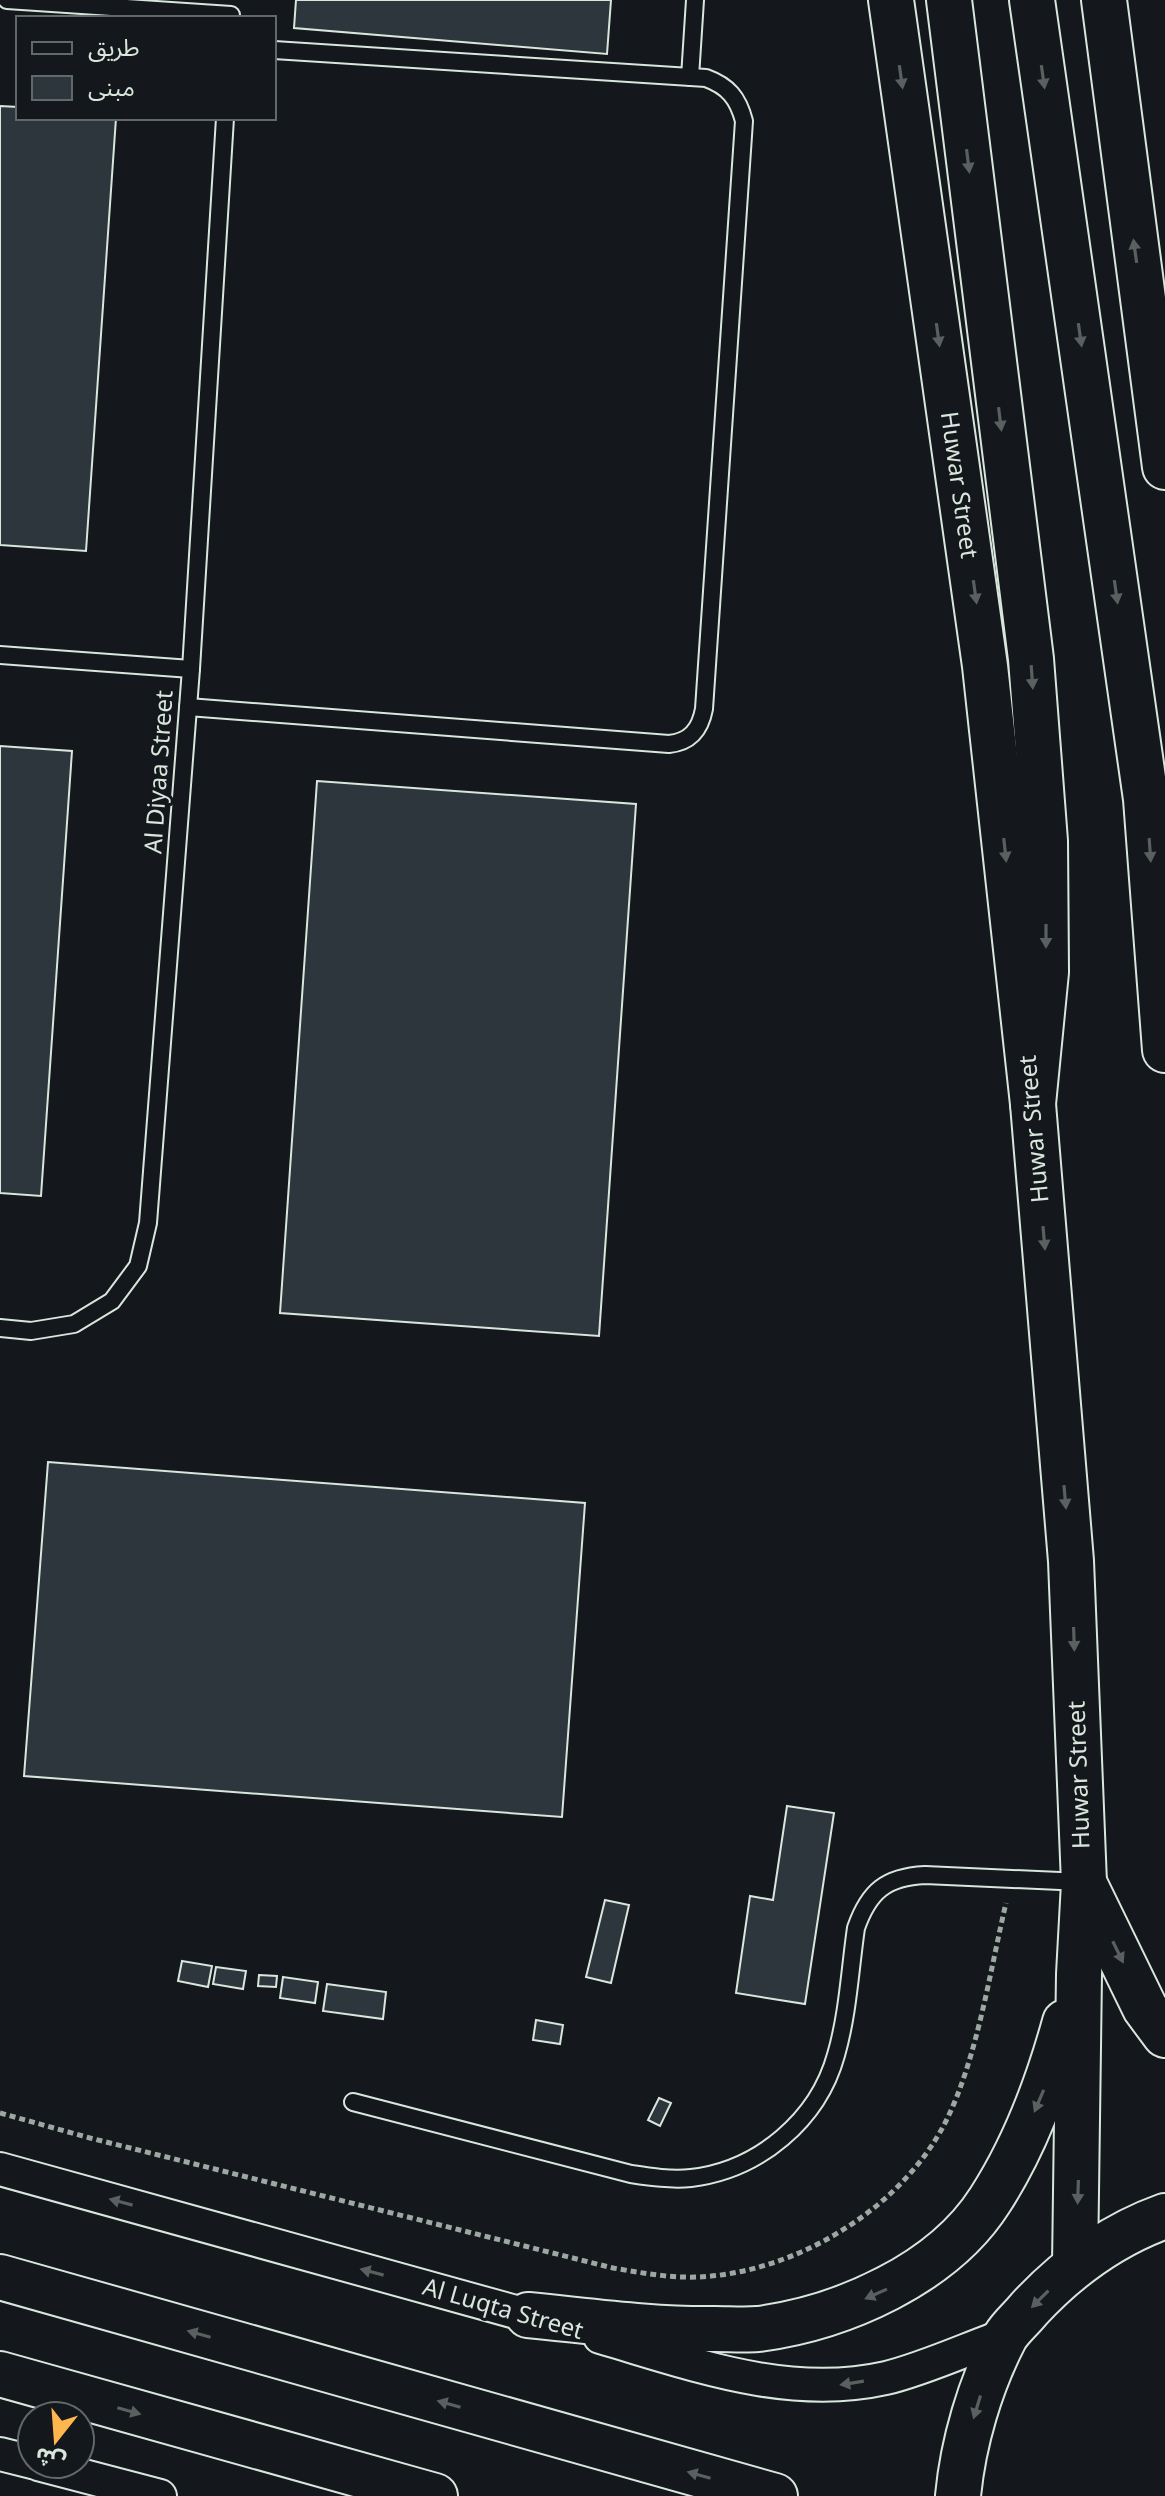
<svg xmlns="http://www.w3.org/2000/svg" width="1165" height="2496" font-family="'Noto Sans','Noto Sans Arabic',sans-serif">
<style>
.building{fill:#2c363c;stroke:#d8e6dc;stroke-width:2}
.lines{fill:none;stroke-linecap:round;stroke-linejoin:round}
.lane-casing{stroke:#d8e6dc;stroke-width:20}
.street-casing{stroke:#d8e6dc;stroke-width:36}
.secondary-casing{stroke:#d8e6dc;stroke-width:48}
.primary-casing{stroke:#d8e6dc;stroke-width:48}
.highway-casing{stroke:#d8e6dc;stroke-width:48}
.path{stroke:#9da8a2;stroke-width:5;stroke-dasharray:6 4;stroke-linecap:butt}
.lane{stroke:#14181c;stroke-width:16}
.street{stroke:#14181c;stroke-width:32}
.secondary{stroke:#14181c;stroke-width:44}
.primary{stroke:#14181c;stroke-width:44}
.highway{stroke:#14181c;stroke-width:44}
.oneway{fill:#59605f}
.labels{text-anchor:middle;stroke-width:6;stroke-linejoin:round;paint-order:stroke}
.street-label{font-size:24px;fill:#d8e6dc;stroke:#14181c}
</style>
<rect width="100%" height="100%" fill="#14181c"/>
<g class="building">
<path d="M 296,0 L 611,0 L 607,54 L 294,28 Z"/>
<path d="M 0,106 L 18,107 L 18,118 L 116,118 L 86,551 L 0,545 Z"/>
<path d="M 0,746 L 72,751 L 41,1196 L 0,1193 Z"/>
<path d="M 317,781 L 636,804 L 599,1336 L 280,1313 Z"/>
<path d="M 48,1462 L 585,1503 L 562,1817 L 24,1776 Z"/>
<path d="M 787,1806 L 834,1813 L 805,2004 L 736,1993 L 750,1896 L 773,1900 Z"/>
<path d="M 605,1900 L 629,1905 L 611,1983 L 586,1977 Z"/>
<path d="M 182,1961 L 212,1966 L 208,1987 L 178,1981 Z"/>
<path d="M 216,1967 L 246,1971 L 243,1989 L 213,1984 Z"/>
<path d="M 259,1975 L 277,1976 L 276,1987 L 258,1986 Z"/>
<path d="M 283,1977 L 318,1982 L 315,2003 L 280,1998 Z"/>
<path d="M 327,1984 L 386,1992 L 383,2019 L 323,2011 Z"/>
<path d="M 536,2020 L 563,2025 L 560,2044 L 533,2040 Z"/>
<path d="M 659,2098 L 671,2103 L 660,2126 L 648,2120 Z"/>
</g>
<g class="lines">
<defs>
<g id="lane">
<path d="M 7,0 L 231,15"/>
<path d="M 690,77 L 695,0"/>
<path d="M 0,655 L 191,669"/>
<path d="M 188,707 L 669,744 C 690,742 700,730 704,709 L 744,121 C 738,98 728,86 706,78 L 274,50"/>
<path d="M 0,1328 L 31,1331 L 74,1324 L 112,1301 L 138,1266 L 148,1223 L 191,669 L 225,118"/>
<path d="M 353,2102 L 631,2174 C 651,2177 671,2180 691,2178 C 759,2170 818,2120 836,2055 C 848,2014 850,1969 856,1928 C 869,1891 886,1877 925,1875 L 1082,1882"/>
</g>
<g id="street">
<path d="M 0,2169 L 548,2321"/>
<path d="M 600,2337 C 693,2364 788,2400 886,2378 C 924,2369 969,2348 1006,2335"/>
<path d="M 0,2454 L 32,2462"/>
<path d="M 38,2464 L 160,2496"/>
</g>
<g id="secondary">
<path d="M 891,0 L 985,666 L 1033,1104 L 1071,1561 L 1084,1883 L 1079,1974 L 1075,2265"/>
<path d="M 1085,1885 L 1145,2008 L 1165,2035"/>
<path d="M 528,2315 C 590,2321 653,2330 715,2329 C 729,2329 744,2330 758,2329 C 842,2318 943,2274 990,2200 C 1025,2146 1048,2084 1065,2022"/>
<path d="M 958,2496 C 963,2443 980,2385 1005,2337 C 1011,2327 1022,2318 1029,2309 C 1067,2268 1112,2235 1165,2216"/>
</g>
<g id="primary">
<path d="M 0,2277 L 775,2496"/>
<path d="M 0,2374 L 435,2496"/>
</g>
<g id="highway">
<path d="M 949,0 L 1031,659 L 1045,841 L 1046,972 L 1033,1104"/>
<path d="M 1032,0 L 1146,799 L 1165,1050"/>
<path d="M 1104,0 L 1165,467"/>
</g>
</defs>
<use href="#lane" class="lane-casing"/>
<use href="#street" class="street-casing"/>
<use href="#secondary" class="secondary-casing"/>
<use href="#primary" class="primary-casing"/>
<use href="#highway" class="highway-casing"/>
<path class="path" d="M 0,2113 L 90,2138 L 613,2268 C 642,2273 669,2278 698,2277 C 795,2273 902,2209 946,2121 C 977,2059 990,1971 1006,1903"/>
<use href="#lane" class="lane"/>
<use href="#street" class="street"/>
<use href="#secondary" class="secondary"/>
<use href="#primary" class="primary"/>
<use href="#highway" class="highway"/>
</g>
<defs><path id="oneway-solid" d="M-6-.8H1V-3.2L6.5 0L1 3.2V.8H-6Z" transform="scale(2)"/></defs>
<g class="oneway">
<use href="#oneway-solid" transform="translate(901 77) rotate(82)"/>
<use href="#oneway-solid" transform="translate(1043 77) rotate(82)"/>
<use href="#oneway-solid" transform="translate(968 161) rotate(83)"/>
<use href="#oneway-solid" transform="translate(1135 251) rotate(-98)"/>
<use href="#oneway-solid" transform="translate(938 335) rotate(82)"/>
<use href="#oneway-solid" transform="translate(1080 335) rotate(82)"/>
<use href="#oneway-solid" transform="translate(1000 419) rotate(83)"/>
<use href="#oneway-solid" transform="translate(975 592) rotate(82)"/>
<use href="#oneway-solid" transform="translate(1116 592) rotate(82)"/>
<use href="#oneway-solid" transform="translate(1032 677) rotate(86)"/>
<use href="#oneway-solid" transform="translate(1005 850) rotate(84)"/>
<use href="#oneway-solid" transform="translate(1150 850) rotate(86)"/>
<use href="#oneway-solid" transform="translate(1046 936) rotate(90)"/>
<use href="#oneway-solid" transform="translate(1044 1238) rotate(85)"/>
<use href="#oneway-solid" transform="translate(1065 1497) rotate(85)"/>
<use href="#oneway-solid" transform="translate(1074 1639) rotate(88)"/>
<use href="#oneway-solid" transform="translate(1118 1952) rotate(64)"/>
<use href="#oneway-solid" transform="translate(1039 2101) rotate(113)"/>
<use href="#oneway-solid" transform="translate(1078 2192) rotate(92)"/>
<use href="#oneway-solid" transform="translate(121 2202) rotate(-165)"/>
<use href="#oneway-solid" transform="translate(372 2272) rotate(-165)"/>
<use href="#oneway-solid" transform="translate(876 2294) rotate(156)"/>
<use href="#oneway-solid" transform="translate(1040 2299) rotate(135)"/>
<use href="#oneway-solid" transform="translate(199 2334) rotate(-164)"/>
<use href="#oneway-solid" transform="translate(852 2383) rotate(171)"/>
<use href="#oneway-solid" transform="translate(449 2404) rotate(-164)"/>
<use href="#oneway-solid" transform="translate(977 2407) rotate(107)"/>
<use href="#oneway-solid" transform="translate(129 2411) rotate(16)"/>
<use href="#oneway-solid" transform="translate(699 2475) rotate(-164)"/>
</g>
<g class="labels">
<g class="street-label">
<text transform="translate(959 485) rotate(82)" y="8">Huwar Street</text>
<text transform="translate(159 772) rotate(-86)" y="8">Al Diyaa Street</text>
<text transform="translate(1034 1129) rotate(-95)" y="8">Huwar Street</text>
<text transform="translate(1079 1775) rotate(-92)" y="8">Huwar Street</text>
<text transform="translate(503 2309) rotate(16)" y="8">Al Luqta Street</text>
</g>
</g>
<rect x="16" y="16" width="260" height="104" fill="#14181c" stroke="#626a69" stroke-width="2"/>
<rect x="32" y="42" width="40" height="12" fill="#14181c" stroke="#626a69" stroke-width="2"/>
<text x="88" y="56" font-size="24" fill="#d8e6dc">طريق</text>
<rect x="32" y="76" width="40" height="24" fill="#2c363c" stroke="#626a69" stroke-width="2"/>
<text x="88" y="96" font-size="24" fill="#d8e6dc">مبنى</text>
<g transform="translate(56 2440) rotate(197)"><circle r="38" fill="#14181c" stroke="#626a69" stroke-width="2"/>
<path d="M0-6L14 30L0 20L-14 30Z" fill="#ffb74d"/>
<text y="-12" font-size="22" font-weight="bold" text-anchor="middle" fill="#d8e6dc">ش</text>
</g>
</svg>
